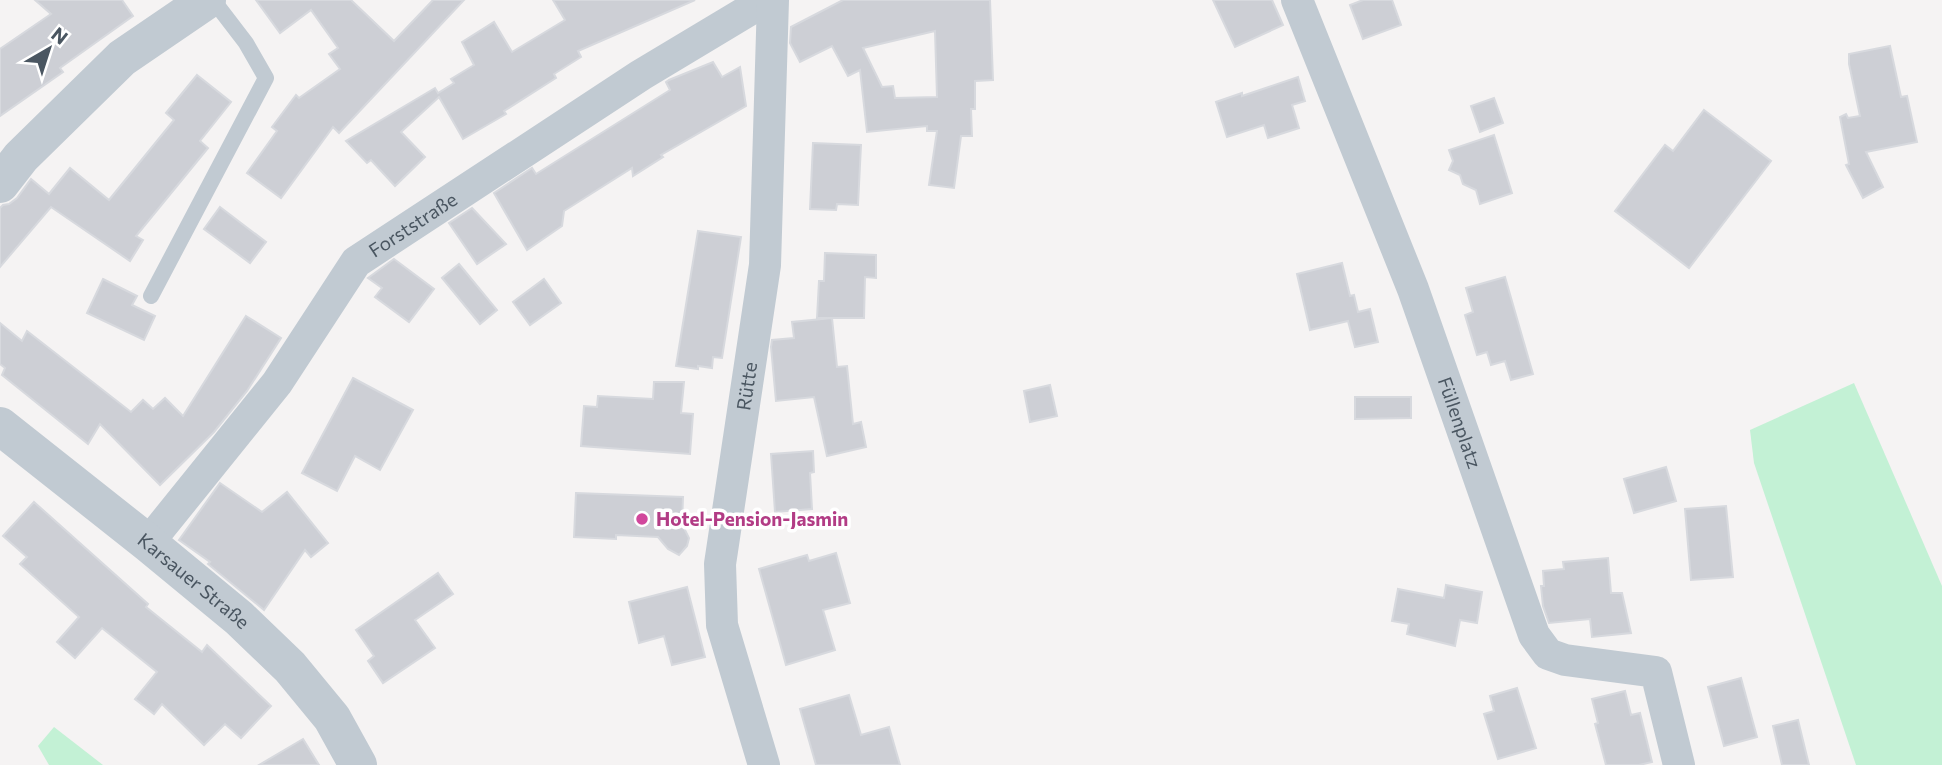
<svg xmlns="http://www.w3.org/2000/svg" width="1942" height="765" font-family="Commissioner,sans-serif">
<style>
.green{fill:#c3f1d5}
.building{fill:#cdcfd5;stroke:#d7d9de;stroke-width:2;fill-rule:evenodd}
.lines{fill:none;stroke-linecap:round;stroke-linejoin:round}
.service{stroke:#c1cad2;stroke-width:16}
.minor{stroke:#c1cad2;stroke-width:32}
.tertiary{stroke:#c1cad2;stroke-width:38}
.hotel-dot{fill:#d1479c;stroke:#fff;stroke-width:2.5}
.labels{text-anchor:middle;stroke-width:7;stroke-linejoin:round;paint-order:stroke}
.street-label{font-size:19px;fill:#4a5661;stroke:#fff}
.hotel-label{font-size:19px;font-weight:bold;fill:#b23c85;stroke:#fff;text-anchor:start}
</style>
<rect width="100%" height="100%" fill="#f5f3f3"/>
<g class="green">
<path d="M 1854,383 L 1942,586 L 1942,765 L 1856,765 L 1754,463 L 1750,430 Z"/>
<path d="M 54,727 L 103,765 L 49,765 L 38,746 Z"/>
</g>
<g class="building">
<path d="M 35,0 L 122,0 L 133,16 L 60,68 L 63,72 L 0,116 L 0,49 L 51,14 Z"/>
<path d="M 256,0 L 351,0 L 394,41 L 433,0 L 464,0 L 339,133 L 333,127 L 281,198 L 247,173 L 277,131 L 272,127 L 296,95 L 299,98 L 340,69 L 329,54 L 338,48 L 311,10 L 280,33 Z"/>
<path d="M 553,0 L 695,0 L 578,51 L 581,57 L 554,74 L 556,78 L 504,111 L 506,114 L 463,139 L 439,97 L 401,132 L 425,157 L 395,186 L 371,160 L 367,163 L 346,141 L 435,88 L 438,93 L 454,83 L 451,79 L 474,65 L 462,42 L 494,22 L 512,52 L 565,20 Z"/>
<path d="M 843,0 L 990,0 L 993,80 L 975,81 L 975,109 L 971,109 L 972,136 L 961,136 L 954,188 L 929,185 L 937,131 L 927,131 L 927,126 L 867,132 L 860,70 L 848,76 L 832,46 L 800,62 L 790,43 L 791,27 ZM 935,31 L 937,97 L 895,98 L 893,86 L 882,87 L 863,48 Z"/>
<path d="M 1213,0 L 1272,0 L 1283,25 L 1235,47 Z"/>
<path d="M 1363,0 L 1392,0 L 1401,25 L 1363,39 L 1350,5 Z"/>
<path d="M 1890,46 L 1901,97 L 1907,96 L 1917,142 L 1866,152 L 1883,187 L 1863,198 L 1846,165 L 1849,164 L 1840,117 L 1846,114 L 1848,118 L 1860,116 L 1849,64 L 1849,54 Z"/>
<path d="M 713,62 L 722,77 L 740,67 L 746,106 L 661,155 L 663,157 L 633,176 L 632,168 L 564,211 L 562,226 L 527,250 L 494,193 L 532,168 L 536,174 L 670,90 L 666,82 L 669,80 Z"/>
<path d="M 197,75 L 231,102 L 200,141 L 208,148 L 136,236 L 143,240 L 130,261 L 51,207 L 0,267 L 0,208 L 3,205 L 9,204 L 17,198 L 31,179 L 49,194 L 70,168 L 109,200 L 174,120 L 166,113 Z"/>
<path d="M 1298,77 L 1305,101 L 1292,105 L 1299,128 L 1268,138 L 1264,125 L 1227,137 L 1216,102 L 1242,93 L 1242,96 Z"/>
<path d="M 1494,98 L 1503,123 L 1480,132 L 1471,106 Z"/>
<path d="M 1704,110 L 1771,161 L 1689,268 L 1615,211 L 1665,145 L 1673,151 Z"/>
<path d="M 1494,135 L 1512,193 L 1480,204 L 1476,190 L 1463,184 L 1460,175 L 1449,170 L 1453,161 L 1449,150 Z"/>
<path d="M 813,143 L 861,145 L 858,205 L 837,204 L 836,210 L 810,209 Z"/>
<path d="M 220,207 L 266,242 L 250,263 L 204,229 Z"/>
<path d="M 472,208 L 506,244 L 477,264 L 449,223 Z"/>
<path d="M 698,231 L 741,237 L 722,358 L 713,357 L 712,368 L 698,366 L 698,369 L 676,366 Z"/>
<path d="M 825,253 L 876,255 L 876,278 L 865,277 L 864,318 L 817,318 L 819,281 L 824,281 Z"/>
<path d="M 394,259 L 434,289 L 409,322 L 375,297 L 382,288 L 368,278 Z"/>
<path d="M 1342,263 L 1350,296 L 1354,295 L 1358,312 L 1370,309 L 1378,342 L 1355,347 L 1348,321 L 1310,330 L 1297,274 Z"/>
<path d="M 459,264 L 497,310 L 480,324 L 442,278 Z"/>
<path d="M 1505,277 L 1533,374 L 1511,380 L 1505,361 L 1491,365 L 1487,352 L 1477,355 L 1465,315 L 1473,312 L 1466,288 Z"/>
<path d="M 103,279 L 137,296 L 132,305 L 155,316 L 144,340 L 87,313 Z"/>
<path d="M 544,279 L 561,303 L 530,325 L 513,302 Z"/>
<path d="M 246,316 L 281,338 L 247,391 L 214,432 L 160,485 L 100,424 L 88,444 L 2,375 L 5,368 L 0,364 L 0,323 L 22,341 L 27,331 L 131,412 L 143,400 L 153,409 L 165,398 L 183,416 Z"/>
<path d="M 832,318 L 837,367 L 847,366 L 853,424 L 861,422 L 866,447 L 827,456 L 814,397 L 776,401 L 771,347 L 772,340 L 794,338 L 792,322 Z"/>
<path d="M 353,378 L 413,410 L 380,470 L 355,456 L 337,491 L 302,473 Z"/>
<path d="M 654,382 L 684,382 L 681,413 L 693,414 L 690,454 L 581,446 L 584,406 L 597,407 L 598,396 L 653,399 Z"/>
<path d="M 1050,385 L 1057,416 L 1030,422 L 1024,391 Z"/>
<path d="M 1355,397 L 1411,397 L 1411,418 L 1355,419 Z"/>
<path d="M 813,451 L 814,472 L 810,473 L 812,509 L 775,512 L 771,454 Z"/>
<path d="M 1666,467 L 1676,501 L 1634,513 L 1624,479 Z"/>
<path d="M 220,483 L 262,512 L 287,492 L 328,543 L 311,557 L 305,550 L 264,610 L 208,564 L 210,562 L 179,540 Z"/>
<path d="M 576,493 L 683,497 L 682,524 L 689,538 L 687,546 L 679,555 L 668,549 L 658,537 L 616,535 L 616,539 L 574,537 Z"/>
<path d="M 34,502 L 148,604 L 146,607 L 202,652 L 207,645 L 271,706 L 241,738 L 225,724 L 204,745 L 162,704 L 154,714 L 135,699 L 157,672 L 102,628 L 75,658 L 57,642 L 79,617 L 20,564 L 27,557 L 3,536 Z"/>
<path d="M 1726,506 L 1733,577 L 1691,580 L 1685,509 Z"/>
<path d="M 836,553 L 850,603 L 823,610 L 835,650 L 786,665 L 759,569 L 807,555 L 809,561 Z"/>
<path d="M 1608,558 L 1611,593 L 1622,593 L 1631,633 L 1592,637 L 1590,619 L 1549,623 L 1543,606 L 1541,586 L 1544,586 L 1543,571 L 1564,569 L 1563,562 Z"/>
<path d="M 438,573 L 453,594 L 415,620 L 435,648 L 383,683 L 368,661 L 374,656 L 356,630 Z"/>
<path d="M 1446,585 L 1482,592 L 1477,623 L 1460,620 L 1455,646 L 1407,634 L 1409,624 L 1392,621 L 1398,589 L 1444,598 Z"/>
<path d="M 687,587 L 705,657 L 672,665 L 664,636 L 639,643 L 629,602 Z"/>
<path d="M 1741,678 L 1757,737 L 1724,746 L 1708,687 Z"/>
<path d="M 1517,688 L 1536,748 L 1498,759 L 1484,714 L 1494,711 L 1490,696 Z"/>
<path d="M 1625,691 L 1631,715 L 1640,713 L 1652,762 L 1639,765 L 1606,765 L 1595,724 L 1598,723 L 1592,699 Z"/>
<path d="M 849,695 L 861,735 L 889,727 L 900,765 L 816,765 L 800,709 Z"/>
<path d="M 1798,720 L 1809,765 L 1782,765 L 1773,726 Z"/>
<path d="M 303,739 L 319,765 L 259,765 Z"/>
</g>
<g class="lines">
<path class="service" d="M 151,296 L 266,78 L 246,43 L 213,0"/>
<g class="minor">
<path id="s1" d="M 1297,0 L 1413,289 L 1534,635 L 1548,654 L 1565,660 L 1656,672 L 1679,765"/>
<path id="s2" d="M 148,543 L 277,383 L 356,262 L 641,75 L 766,0"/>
<path id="s3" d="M 764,765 L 722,625 L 720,564 L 765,265 L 773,0"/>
</g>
<g class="tertiary">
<path d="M 0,184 L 21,157 L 122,58 L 207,0"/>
<path id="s4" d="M 0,426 L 148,543 L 239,618 L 290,667 L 332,718 L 358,765"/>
</g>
</g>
<circle class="hotel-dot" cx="642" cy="519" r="7"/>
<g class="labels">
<g class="street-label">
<text dy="7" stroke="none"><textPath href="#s2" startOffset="418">Forststraße</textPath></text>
<text dy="7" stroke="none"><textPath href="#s3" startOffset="387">Rütte</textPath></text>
<text dy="7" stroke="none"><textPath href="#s1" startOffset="453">Füllenplatz</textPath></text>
<text dy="7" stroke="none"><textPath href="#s4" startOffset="248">Karsauer Straße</textPath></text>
</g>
<g class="hotel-label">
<text x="656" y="526">Hotel-Pension-Jasmin</text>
</g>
</g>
<g transform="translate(49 49) rotate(39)" stroke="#ffffff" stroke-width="5" paint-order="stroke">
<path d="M0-5L12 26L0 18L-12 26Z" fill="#4a5661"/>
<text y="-10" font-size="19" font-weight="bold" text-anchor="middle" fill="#4a5661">N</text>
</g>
</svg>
